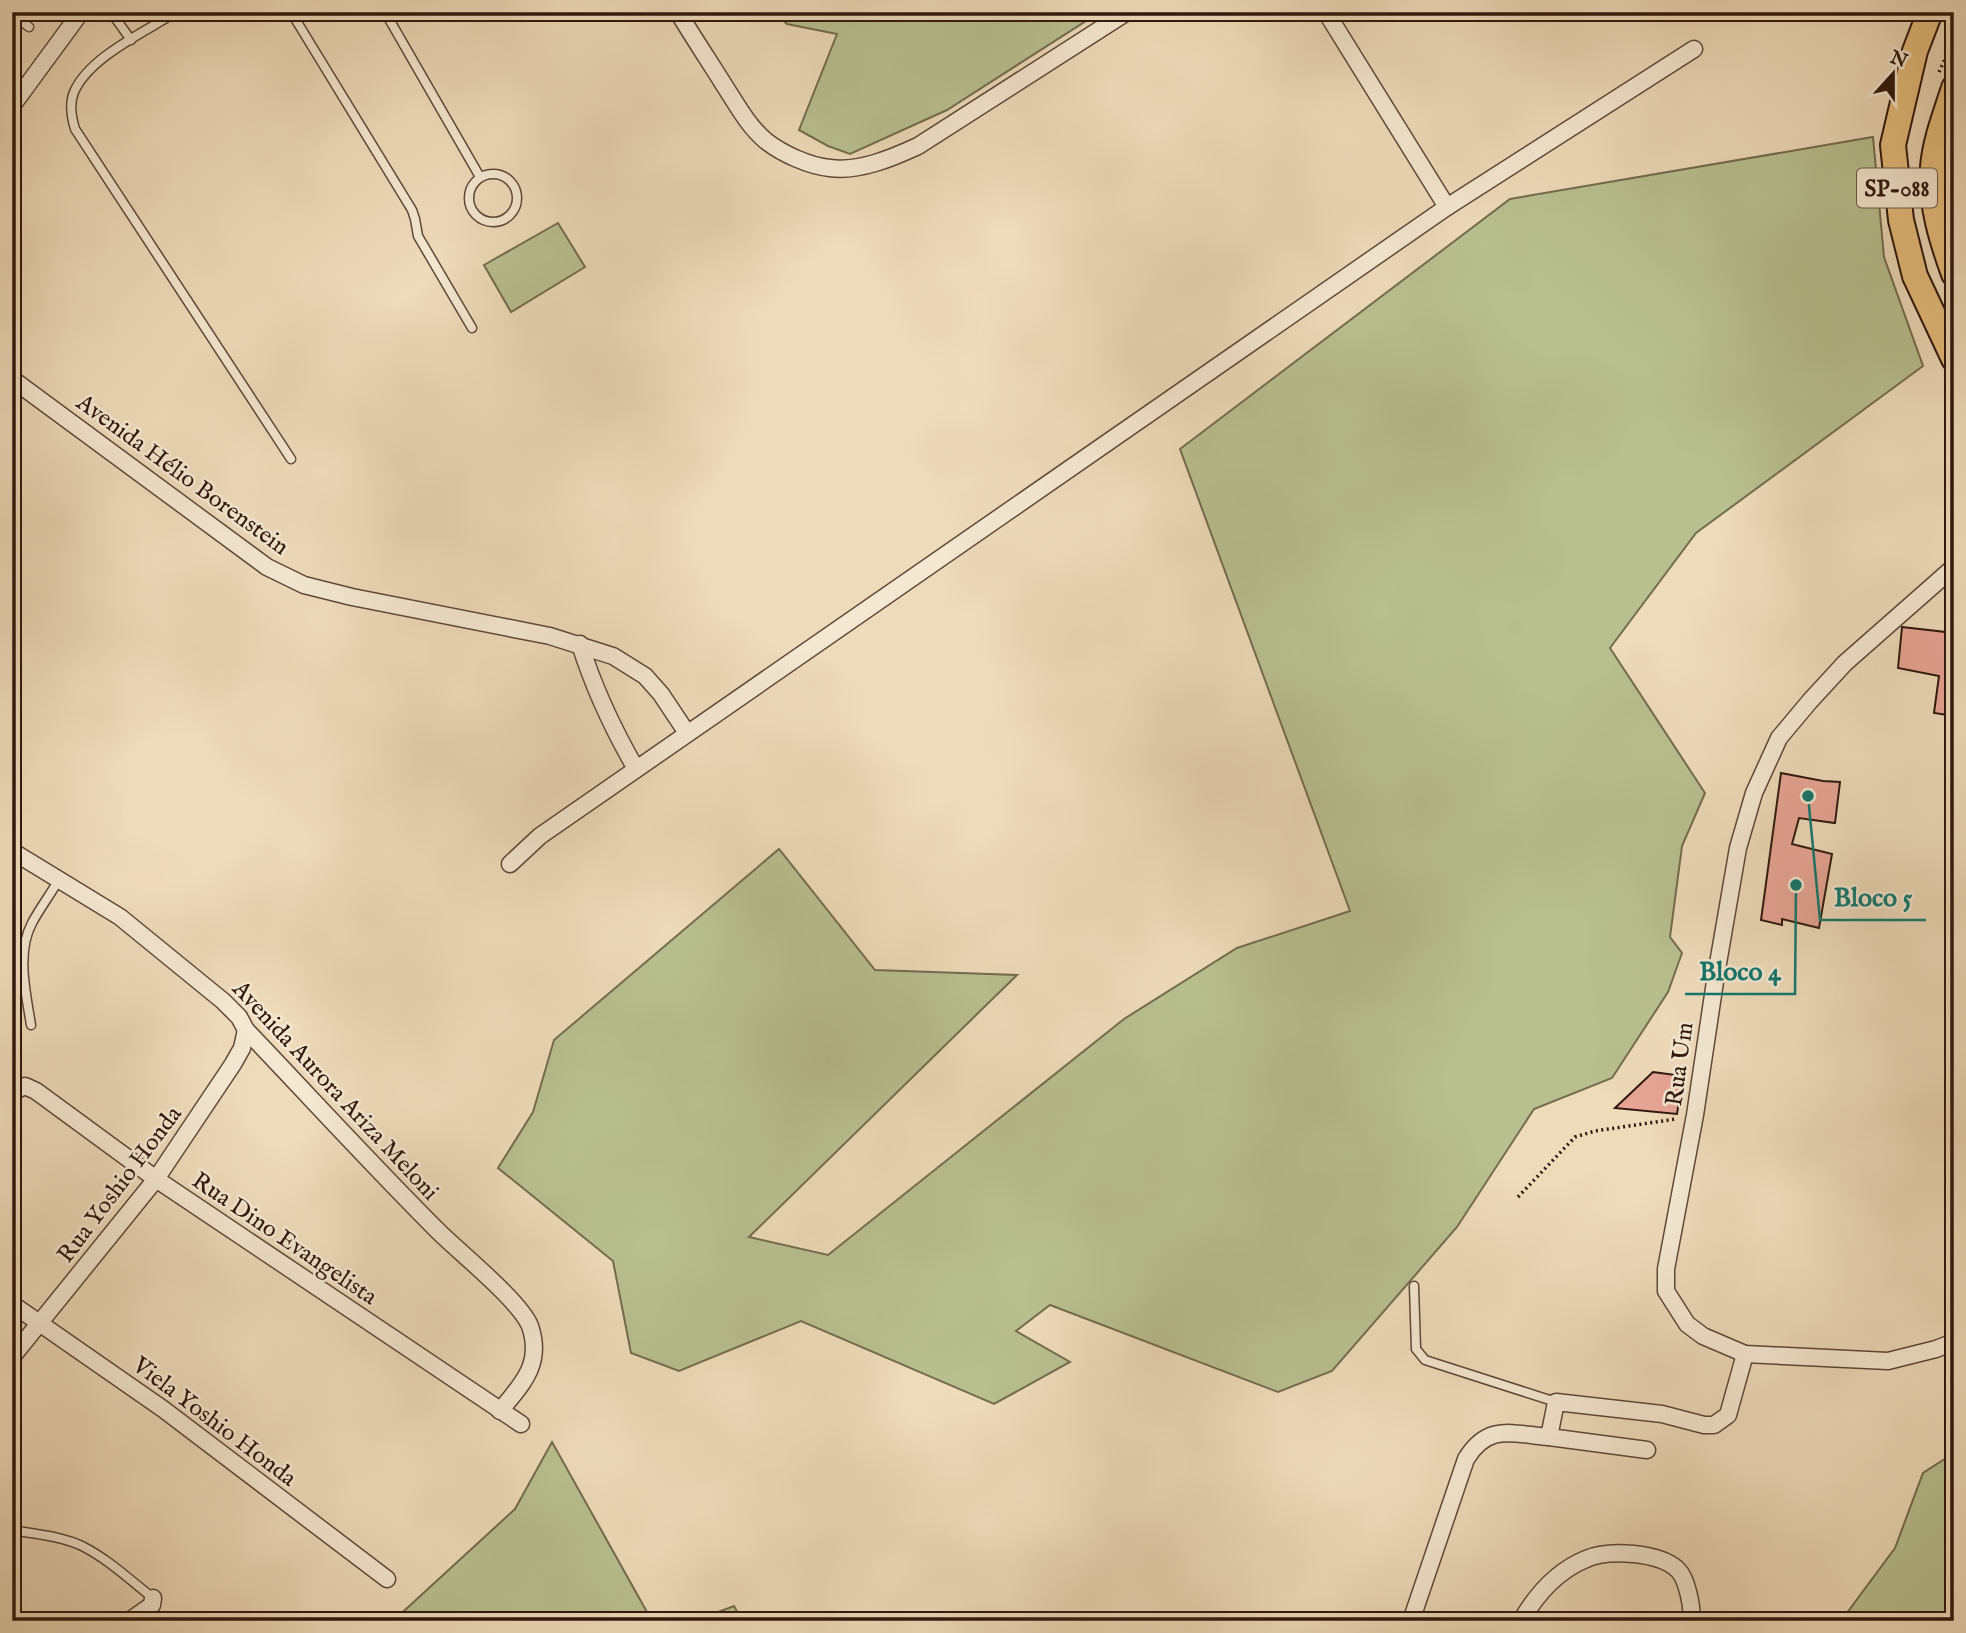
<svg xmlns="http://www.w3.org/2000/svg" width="1966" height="1633" font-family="'IM FELL English',serif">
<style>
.green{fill:#b8c090;stroke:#746c4e;stroke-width:2}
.building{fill:#e8a596;stroke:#2f170d;stroke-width:2}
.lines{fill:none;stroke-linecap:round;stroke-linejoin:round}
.lane-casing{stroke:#5f4838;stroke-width:11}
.street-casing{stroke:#5f4838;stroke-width:19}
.primary-casing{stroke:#2f170d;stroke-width:28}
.path{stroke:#2f170d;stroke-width:3.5;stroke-dasharray:2 3.5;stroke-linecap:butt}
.lane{stroke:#f4e8d2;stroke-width:8}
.street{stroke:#f4e8d2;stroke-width:16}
.primary{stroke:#e7be7d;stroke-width:24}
.labels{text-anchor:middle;stroke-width:5;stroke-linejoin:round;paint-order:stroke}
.shield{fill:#f4e8d2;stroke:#6a5648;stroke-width:2}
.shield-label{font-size:23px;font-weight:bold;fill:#2f170d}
.street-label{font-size:24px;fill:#2f170d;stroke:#f4e8d2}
.leader{fill:none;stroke:#0f766e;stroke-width:2.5}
.callout-dot{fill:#0f766e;stroke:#f4e8d2;stroke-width:2.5}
.callout-label{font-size:26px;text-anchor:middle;font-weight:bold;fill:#0f766e;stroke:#f4e8d2;stroke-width:5;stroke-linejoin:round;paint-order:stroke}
</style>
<rect width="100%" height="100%" fill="#eedbba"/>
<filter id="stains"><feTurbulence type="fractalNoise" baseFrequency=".00286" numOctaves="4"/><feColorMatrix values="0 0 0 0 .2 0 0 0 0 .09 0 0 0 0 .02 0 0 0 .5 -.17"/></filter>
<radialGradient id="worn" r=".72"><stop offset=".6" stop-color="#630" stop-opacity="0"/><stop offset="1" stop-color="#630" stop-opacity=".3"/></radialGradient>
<g class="green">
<path d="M 775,12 L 1100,12 L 947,110 L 850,154 L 828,146 L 799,130 L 837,34 L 787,24 Z"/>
<path d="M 1873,137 L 1884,257 L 1923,366 L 1696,533 L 1610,648 L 1705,793 L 1682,846 L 1670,937 L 1682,953 L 1668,992 L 1612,1078 L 1534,1109 L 1457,1227 L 1332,1371 L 1278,1392 L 1050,1305 L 1016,1331 L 1070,1362 L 994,1404 L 801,1321 L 679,1371 L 631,1353 L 613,1261 L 498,1168 L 533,1112 L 554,1040 L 779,849 L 875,970 L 1017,975 L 749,1237 L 828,1255 L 1124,1019 L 1237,948 L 1350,911 L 1180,449 L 1510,199 Z"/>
<path d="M 558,223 L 585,267 L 511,312 L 484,265 Z"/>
<path d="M 552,1442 L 652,1621 L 393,1621 L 515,1509 Z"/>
<path d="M 1954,1453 L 1954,1621 L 1841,1621 L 1895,1548 L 1923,1473 Z"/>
<path d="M 734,1606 L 742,1621 L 694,1621 Z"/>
</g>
<g class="building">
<path d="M 1902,627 L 1954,633 L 1954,716 L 1934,713 L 1939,676 L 1898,668 Z"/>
<path d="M 1781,773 L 1823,781 L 1840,782 L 1835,823 L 1799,818 L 1792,844 L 1832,854 L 1819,928 L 1782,919 L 1782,925 L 1761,920 Z"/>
<path d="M 1653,1072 L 1683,1076 L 1677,1114 L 1615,1108 Z"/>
</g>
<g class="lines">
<defs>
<g id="lane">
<path d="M 111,12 L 131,40"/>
<path d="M 176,12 C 145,32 89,57 74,92 C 69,104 71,116 75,129 L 291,459"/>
<path d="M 291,12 L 412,210 L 415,219 L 418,236 L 472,328"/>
<path d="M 385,12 L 480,177"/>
<path d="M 12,14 L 29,27"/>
<circle cx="493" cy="198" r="24"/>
<path d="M 31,1025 C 26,993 16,953 32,923 C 40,908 50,895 58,881"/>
<path d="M 1414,1286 L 1416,1349 L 1425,1360 L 1556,1402"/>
<path d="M 12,1530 C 35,1534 61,1536 82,1546 C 108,1559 130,1580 153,1598"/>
</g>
<g id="street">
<path d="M 678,12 C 693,37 709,61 724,85 C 737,105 748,126 766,141 C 783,154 809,166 830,168 C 859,172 892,158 918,146 L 1127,12"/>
<path d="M 1326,12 L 1447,207"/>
<path d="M 12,106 L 81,12"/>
<path d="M 12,379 L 267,567 L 304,585 L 352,597 L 550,636 L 613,656 L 645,676 L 661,694 L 687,733"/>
<path d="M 1954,567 L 1845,663 L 1810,701 L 1779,738 L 1754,793 L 1738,848 L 1716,975 L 1695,1115 L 1666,1269 L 1666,1291 L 1687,1324 L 1703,1336 L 1745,1354 L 1888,1361 L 1936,1349 L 1954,1342"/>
<path d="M 580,644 C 594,689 613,729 636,769"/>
<path d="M 12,851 L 120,917 L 223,1001 L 239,1017 L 246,1030 C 310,1097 372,1165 438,1231 C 459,1252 520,1301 530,1326 C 543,1364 522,1384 500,1411"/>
<path d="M 510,864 L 540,836 L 1447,207 L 1694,49"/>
<path d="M 12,1092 L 25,1086 L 36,1091 L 156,1179 L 521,1424"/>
<path d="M 12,1304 L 163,1409 L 387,1579"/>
<path d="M 12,1357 L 156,1179 L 233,1064 L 242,1048 L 246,1030"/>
<path d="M 1549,1437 L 1647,1450"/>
<path d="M 129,1621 L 152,1605 L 153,1598"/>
<path d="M 1411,1621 L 1466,1459 C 1488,1423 1512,1434 1549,1437 L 1556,1402 L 1662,1414 L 1704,1425 L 1714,1425 L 1728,1415 L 1745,1354"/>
<path d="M 1521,1621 C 1536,1595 1557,1571 1586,1559 C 1608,1549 1660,1552 1678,1570 C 1687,1579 1693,1608 1691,1621"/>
</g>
<g id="primary">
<path d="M 1930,12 L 1915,51 L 1893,145 L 1901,220 L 1915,276 L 1954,359"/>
<path d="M 1954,88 C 1946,113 1935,141 1933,167 C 1930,203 1942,241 1954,274"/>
</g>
</defs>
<use href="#lane" class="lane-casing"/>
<use href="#street" class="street-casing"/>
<use href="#primary" class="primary-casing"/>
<g class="path">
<path d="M 1939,72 L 1954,39"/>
<path d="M 1518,1197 L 1575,1137 L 1595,1131 L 1676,1119"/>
</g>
<use href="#lane" class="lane"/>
<use href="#street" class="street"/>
<use href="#primary" class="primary"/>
</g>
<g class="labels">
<rect class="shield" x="1857" y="168.5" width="80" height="39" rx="5"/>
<g class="shield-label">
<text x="1897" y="196">SP-088</text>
</g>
<g class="street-label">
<text transform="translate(183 474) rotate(36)" y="8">Avenida Hélio Borenstein</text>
<text transform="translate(1679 1064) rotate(-82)" y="8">Rua Um</text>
<text transform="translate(336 1090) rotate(47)" y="8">Avenida Aurora Ariza Meloni</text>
<text transform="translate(119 1184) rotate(-53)" y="8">Rua Yoshio Honda</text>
<text transform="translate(285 1238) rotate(34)" y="8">Rua Dino Evangelista</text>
<text transform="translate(215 1421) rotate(37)" y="8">Viela Yoshio Honda</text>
</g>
</g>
<path class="leader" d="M1808 796L1820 920H1926M1796 885L1795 994H1685"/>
<g class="callout-dot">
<circle cx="1808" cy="796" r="7"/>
<circle cx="1796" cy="885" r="7"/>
</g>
<g class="callout-label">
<text x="1873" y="906">Bloco 5</text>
<text x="1740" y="980">Bloco 4</text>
</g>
<rect width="1966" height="1633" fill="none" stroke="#eedbba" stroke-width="42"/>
<rect x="14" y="14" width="1938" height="1605" fill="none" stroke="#2f170d" stroke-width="3.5"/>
<rect x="21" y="21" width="1924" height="1591" fill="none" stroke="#2f170d" stroke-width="2"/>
<g transform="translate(1893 74) rotate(21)" stroke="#f4e8d2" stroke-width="5" paint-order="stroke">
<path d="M0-5L12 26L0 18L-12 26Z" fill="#2f170d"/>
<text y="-10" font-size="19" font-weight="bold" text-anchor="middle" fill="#2f170d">N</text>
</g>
<rect width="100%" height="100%" filter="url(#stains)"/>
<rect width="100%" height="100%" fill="url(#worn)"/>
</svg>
